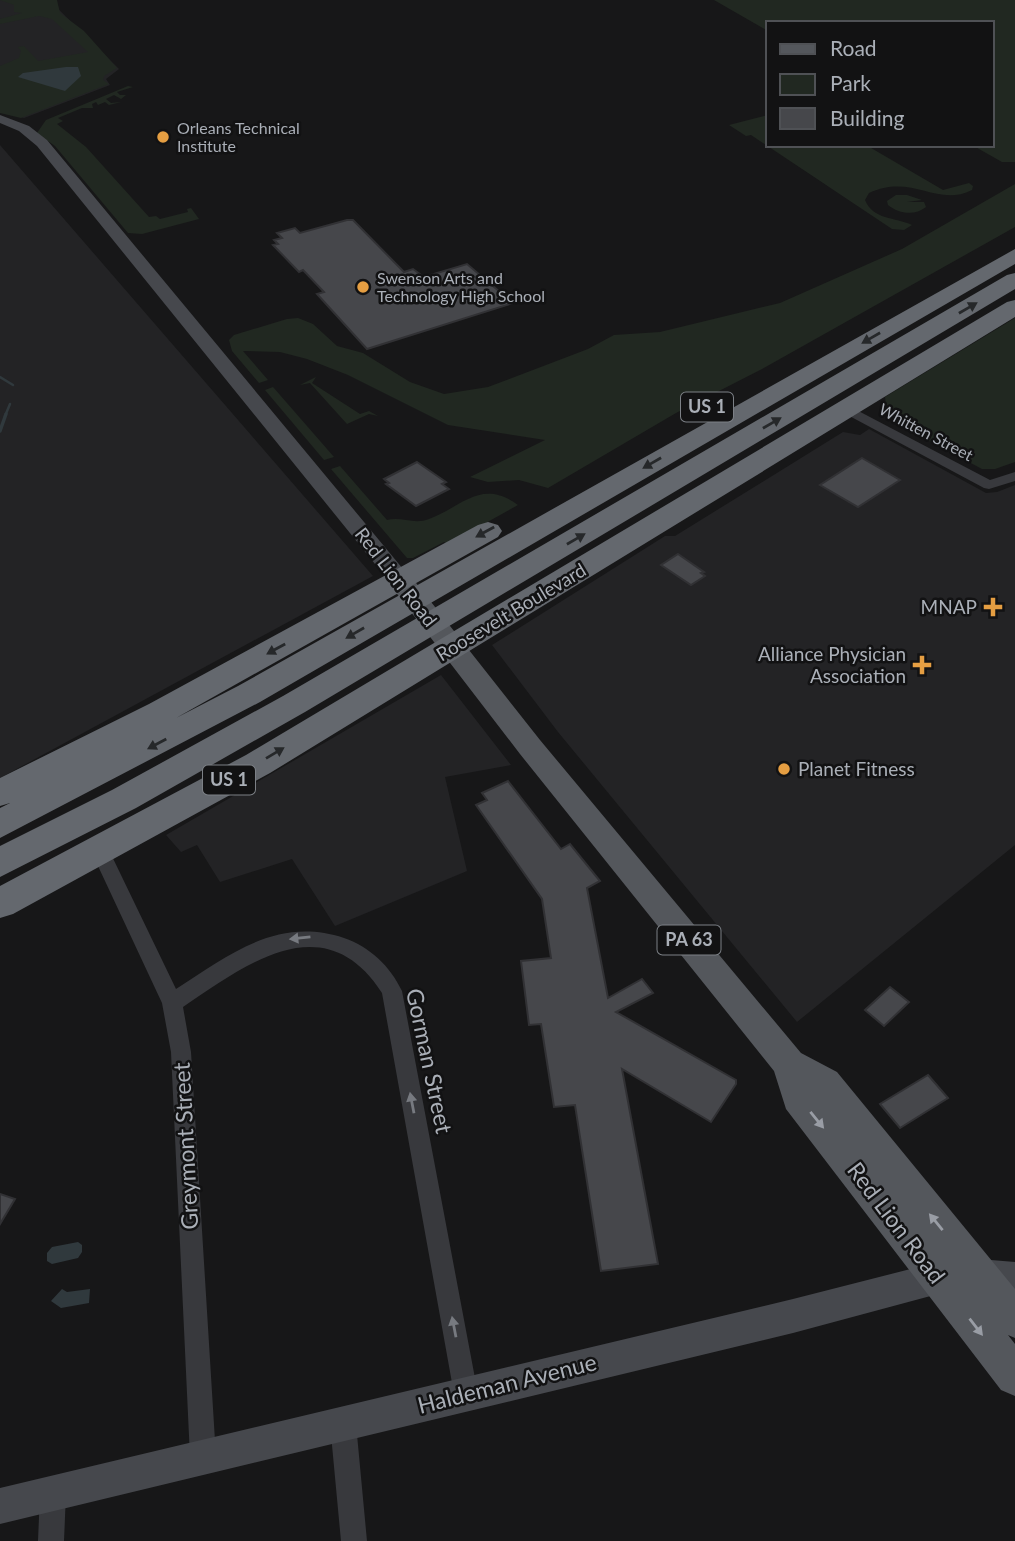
<svg xmlns="http://www.w3.org/2000/svg" width="1015" height="1541" font-family="Lato,sans-serif">
<style>
.built{fill:#232325}
.green{fill:#212821}
.water{fill:#30393d}
.lines{fill:none;stroke-linecap:round;stroke-linejoin:round}
.stream-far1{stroke:#30393d;stroke-width:2.5}
.stream{stroke:#30393d;stroke-width:3.5}
.building{fill:#46474b;stroke:#313134;stroke-width:2}
.street{fill:#38393d;fill-rule:evenodd}
.secondary{fill:#46484d;fill-rule:evenodd}
.primary{fill:#54575c;fill-rule:evenodd}
.highway{fill:#64686e;fill-rule:evenodd}
.oneway{fill:#26282a}
.oneway2{fill:#777a80}
.oneway3{fill:#999da5}
.poi-dot{fill:#e59e42;stroke:#121213;stroke-width:2.5}
.labels{text-anchor:middle;stroke-width:5;stroke-linejoin:round;paint-order:stroke}
.far-poi-label{font-size:16px;fill:#aaafb7;stroke:#121213;text-anchor:start}
.far-street-label{font-size:16px;fill:#aaafb7;stroke:#121213}
.shield{fill:#121213;stroke:#7c8086;stroke-width:2}
.shield-label{font-size:18px;font-weight:bold;fill:#aaafb7}
.street-label{font-size:19px;fill:#aaafb7;stroke:#121213}
.poi-label{font-size:19px;fill:#aaafb7;stroke:#121213;text-anchor:end}
.near-street-label{font-size:23px;fill:#aaafb7;stroke:#121213}
</style>
<rect width="100%" height="100%" fill="#171718"/>
<g class="built">
<path d="M 0,0 L 49,0 L 119,69 L 106,79 L 110,85 L 24,118 L 0,111 Z"/>
<path d="M 0,145 L 373,576 L 0,778 Z"/>
<path d="M 869,429 L 986,493 L 997,492 L 1015,485 L 1015,845 L 797,1022 L 558,732 L 492,645 L 665,536 L 675,536 L 843,432 L 860,435 Z"/>
<path d="M 441,675 L 511,765 L 445,777 L 467,871 L 335,926 L 292,859 L 220,882 L 197,845 L 181,852 L 166,835 Z"/>
</g>
<g class="green">
<path d="M 0,0 L 57,0 L 60,13 L 84,31 L 117,68 L 104,76 L 103,80 L 109,84 L 21,118 L 0,113 L 0,66 L 19,58 L 21,51 L 18,47 L 24,46 L 38,61 L 88,52 L 52,19 L 39,16 L 0,24 L 0,19 L 22,13 L 14,12 L 14,5 Z"/>
<path d="M 714,0 L 1015,0 L 1015,162 L 1002,162 L 972,145 L 992,145 L 992,23 L 768,23 L 768,31 Z"/>
<path d="M 128,86 L 133,87 L 117,92 L 120,95 L 126,95 L 121,99 L 114,95 L 106,99 L 111,103 L 121,102 L 109,105 L 105,102 L 98,105 L 96,102 L 92,104 L 93,108 L 82,108 L 58,118 L 63,121 L 57,124 L 86,147 L 149,217 L 156,216 L 160,219 L 188,212 L 187,209 L 191,208 L 199,219 L 142,234 L 128,233 L 55,146 L 37,133 L 46,120 Z"/>
<path d="M 768,115 L 768,145 L 866,145 L 943,190 L 969,183 L 973,186 L 972,190 C 936,208 913,173 869,193 L 865,200 C 873,220 895,217 912,225 L 904,230 L 892,229 L 751,135 L 746,136 L 729,125 Z"/>
<path d="M 1015,184 L 1015,227 L 762,369 L 676,413 L 548,488 L 519,480 L 488,482 L 470,477 L 545,440 L 448,425 L 348,375 L 307,359 L 280,352 L 243,351 L 268,380 L 259,383 L 232,351 L 229,340 L 234,335 L 287,319 L 298,318 L 313,324 L 337,346 L 363,353 L 410,382 L 444,394 L 488,387 L 588,349 L 614,335 L 660,332 L 780,303 L 902,249 Z"/>
<path d="M 896,195 L 907,195 L 922,200 L 907,202 L 924,202 L 926,207 C 915,216 899,214 888,205 L 887,201 Z"/>
<path d="M 1015,318 L 1015,462 L 995,469 L 982,469 L 888,419 L 885,397 Z"/>
<path d="M 316,377 L 312,383 L 360,414 L 369,411 L 378,416 L 369,414 L 347,424 L 310,383 L 300,385 Z"/>
<path d="M 273,387 L 334,457 L 324,460 L 265,390 Z"/>
<path d="M 340,466 L 387,520 C 401,516 414,525 429,519 C 462,507 481,478 518,505 L 448,544 L 444,542 L 413,558 L 407,558 L 331,469 Z"/>
</g>
<g class="water">
<path d="M 66,67 L 78,67 L 81,76 L 65,91 L 18,77 L 23,73 Z"/>
<path d="M 78,1242 L 82,1245 L 82,1252 L 78,1258 L 52,1264 L 47,1261 L 47,1253 L 52,1247 Z"/>
<path d="M 62,1289 L 67,1292 L 90,1289 L 89,1303 L 61,1308 L 51,1301 Z"/>
</g>
<g class="lines">
<g class="stream-far1">
<path d="M 0,377 L 13,385"/>
<path d="M 5,416 L 10,404"/>
</g>
<path class="stream" d="M 0,431 L 6,414"/>
</g>
<g class="building">
<path d="M 347,220 L 353,220 L 404,272 L 413,269 L 424,277 L 467,264 L 513,303 L 367,349 L 317,294 L 324,292 L 303,270 L 299,272 L 273,245 L 278,244 L 274,240 L 282,238 L 277,233 L 295,228 L 300,233 Z"/>
<path d="M 862,458 L 900,480 L 858,507 L 820,485 Z"/>
<path d="M 417,462 L 446,482 L 442,484 L 449,489 L 416,506 L 386,484 L 389,483 L 384,479 Z"/>
<path d="M 678,554 L 704,572 L 701,573 L 705,576 L 691,585 L 661,565 Z"/>
<path d="M 508,781 L 561,849 L 570,844 L 600,881 L 587,888 L 608,998 L 642,979 L 653,993 L 616,1012 L 736,1080 L 736,1084 L 711,1122 L 622,1069 L 658,1264 L 601,1271 L 575,1105 L 554,1107 L 541,1024 L 529,1025 L 521,961 L 551,958 L 542,899 L 476,805 L 487,800 L 482,793 Z"/>
<path d="M 890,987 L 909,1002 L 884,1026 L 865,1010 Z"/>
<path d="M 928,1075 L 948,1098 L 900,1128 L 880,1104 Z"/>
<path d="M 0,1194 L 15,1199 L 0,1224 Z"/>
</g>
<g class="lines">
<g class="street">
<path d="M 847,405 L 990,480 L 1015,472 L 1015,481 L 989,489 L 984,488 L 842,412 L 842,406 Z"/>
<path d="M 100,844 L 107,846 L 176,989 C 229,955 277,916 344,938 C 370,947 390,966 402,991 L 478,1394 L 475,1403 L 466,1406 L 457,1403 L 454,1394 L 382,993 C 325,904 246,964 183,1007 L 191,1052 L 216,1457 L 212,1466 L 203,1470 L 194,1466 L 190,1457 L 171,1052 L 162,1003 L 91,851 L 93,846 Z"/>
<path d="M 343,1411 L 352,1415 L 356,1424 L 367,1541 L 341,1541 L 330,1424 L 334,1415 Z"/>
<path d="M 53,1480 L 62,1484 L 66,1493 L 64,1541 L 38,1541 L 40,1493 L 44,1484 Z"/>
</g>
<g class="secondary">
<path d="M 0,115 L 29,126 L 47,140 L 408,575 L 411,580 L 408,585 L 392,585 L 37,146 L 19,131 L 0,123 Z"/>
<path d="M 979,1259 L 1015,1262 L 1015,1294 L 979,1291 L 938,1294 L 793,1333 L 0,1524 L 0,1488 L 793,1299 L 938,1262 Z"/>
</g>
<path class="primary" d="M 400,572 L 409,574 L 540,740 L 801,1053 L 837,1072 L 1015,1289 L 1015,1338 L 1008,1335 L 1015,1344 L 1015,1396 L 1001,1390 L 786,1109 L 774,1071 L 520,754 L 391,586 L 388,580 L 391,574 Z"/>
<g class="highway">
<path d="M 1015,249 L 1015,264 L 260,702 L 0,838 L 0,808 L 10,803 L 0,806 L 0,778 L 149,704 L 478,525 L 488,522 L 498,525 L 502,531 L 498,537 L 176,718 L 238,686 Z"/>
<path d="M 1015,273 L 1015,289 L 305,712 L 136,808 L 0,877 L 0,846 L 112,790 L 283,696 L 1007,275 Z"/>
<path d="M 1015,300 L 1015,317 L 270,773 L 13,914 L 0,918 L 0,886 L 246,755 L 1007,302 Z"/>
</g>
</g>
<defs><path id="oneway-solid" d="M-6-.8H1V-3.2L6.5 0L1 3.2V.8H-6Z" transform="scale(1.75)"/></defs>
<g class="oneway">
<use href="#oneway-solid" transform="translate(968 308) rotate(-30)"/>
<use href="#oneway-solid" transform="translate(871 338) rotate(150)"/>
<use href="#oneway-solid" transform="translate(772 423) rotate(-30)"/>
<use href="#oneway-solid" transform="translate(652 463) rotate(150)"/>
<use href="#oneway-solid" transform="translate(485 532) rotate(151)"/>
<use href="#oneway-solid" transform="translate(576 539) rotate(-30)"/>
<use href="#oneway-solid" transform="translate(355 633) rotate(150)"/>
<use href="#oneway-solid" transform="translate(276 649) rotate(151)"/>
<use href="#oneway-solid" transform="translate(157 744) rotate(152)"/>
<use href="#oneway-solid" transform="translate(275 753) rotate(-31)"/>
</g>
<g class="oneway2">
<use href="#oneway-solid" transform="translate(300 938) rotate(174)"/>
<use href="#oneway-solid" transform="translate(412 1103) rotate(-101)"/>
<use href="#oneway-solid" transform="translate(454 1327) rotate(-101)"/>
</g>
<g class="oneway3">
<use href="#oneway-solid" transform="translate(817 1120) rotate(51)"/>
<use href="#oneway-solid" transform="translate(936 1222) rotate(-129)"/>
<use href="#oneway-solid" transform="translate(976 1327) rotate(52)"/>
</g>
<g class="poi-dot">
<circle cx="163" cy="137" r="7"/>
<circle cx="363" cy="287" r="7"/>
<path d="M989.5 596.5h7v7h7v7h-7v7h-7v-7h-7v-7h7z"/>
<path d="M918.5 654.5h7v7h7v7h-7v7h-7v-7h-7v-7h7z"/>
<circle cx="784" cy="769" r="7"/>
</g>
<g class="labels">
<g class="far-poi-label">
<text x="177" y="134">Orleans Technical<tspan x="177" dy="18">Institute</tspan></text>
<text x="377" y="284">Swenson Arts and<tspan x="377" dy="18">Technology High School</tspan></text>
</g>
<g class="far-street-label">
<text transform="translate(926 432) rotate(28)" y="6">Whitten Street</text>
</g>
<g class="shield">
<rect x="681" y="392.5" width="52" height="29" rx="5"/>
<rect x="203" y="765.5" width="52" height="29" rx="5"/>
<rect x="657.5" y="925.5" width="63" height="29" rx="5"/>
</g>
<g class="shield-label">
<text x="707" y="413">US 1</text>
<text x="229" y="786">US 1</text>
<text x="689" y="946">PA 63</text>
</g>
<g class="street-label">
<text transform="translate(396 577) rotate(52)" y="7">Red Lion Road</text>
<text transform="translate(511 612) rotate(-31)" y="7">Roosevelt Boulevard</text>
</g>
<g class="poi-label">
<text x="977" y="614">MNAP</text>
<text x="906" y="661">Alliance Physician<tspan x="906" dy="22">Association</tspan></text>
<text x="798" y="776" text-anchor="start">Planet Fitness</text>
</g>
<g class="near-street-label">
<text transform="translate(429 1061) rotate(78)" y="8">Gorman Street</text>
<text transform="translate(186 1146) rotate(-93)" y="8">Greymont Street</text>
<text transform="translate(896 1223) rotate(53)" y="8">Red Lion Road</text>
<text transform="translate(507 1384) rotate(-14)" y="8">Haldeman Avenue</text>
</g>
</g>
<rect x="766" y="21" width="228" height="126" fill="#121213" stroke="#4f5155" stroke-width="2"/>
<rect x="780" y="44" width="35" height="10" fill="#54575c" stroke="#4f5155" stroke-width="2"/>
<text x="830" y="56" font-size="21" fill="#aaafb7">Road</text>
<rect x="780" y="74" width="35" height="21" fill="#212821" stroke="#4f5155" stroke-width="2"/>
<text x="830" y="91" font-size="21" fill="#aaafb7">Park</text>
<rect x="780" y="108" width="35" height="21" fill="#46474b" stroke="#4f5155" stroke-width="2"/>
<text x="830" y="126" font-size="21" fill="#aaafb7">Building</text>
</svg>
